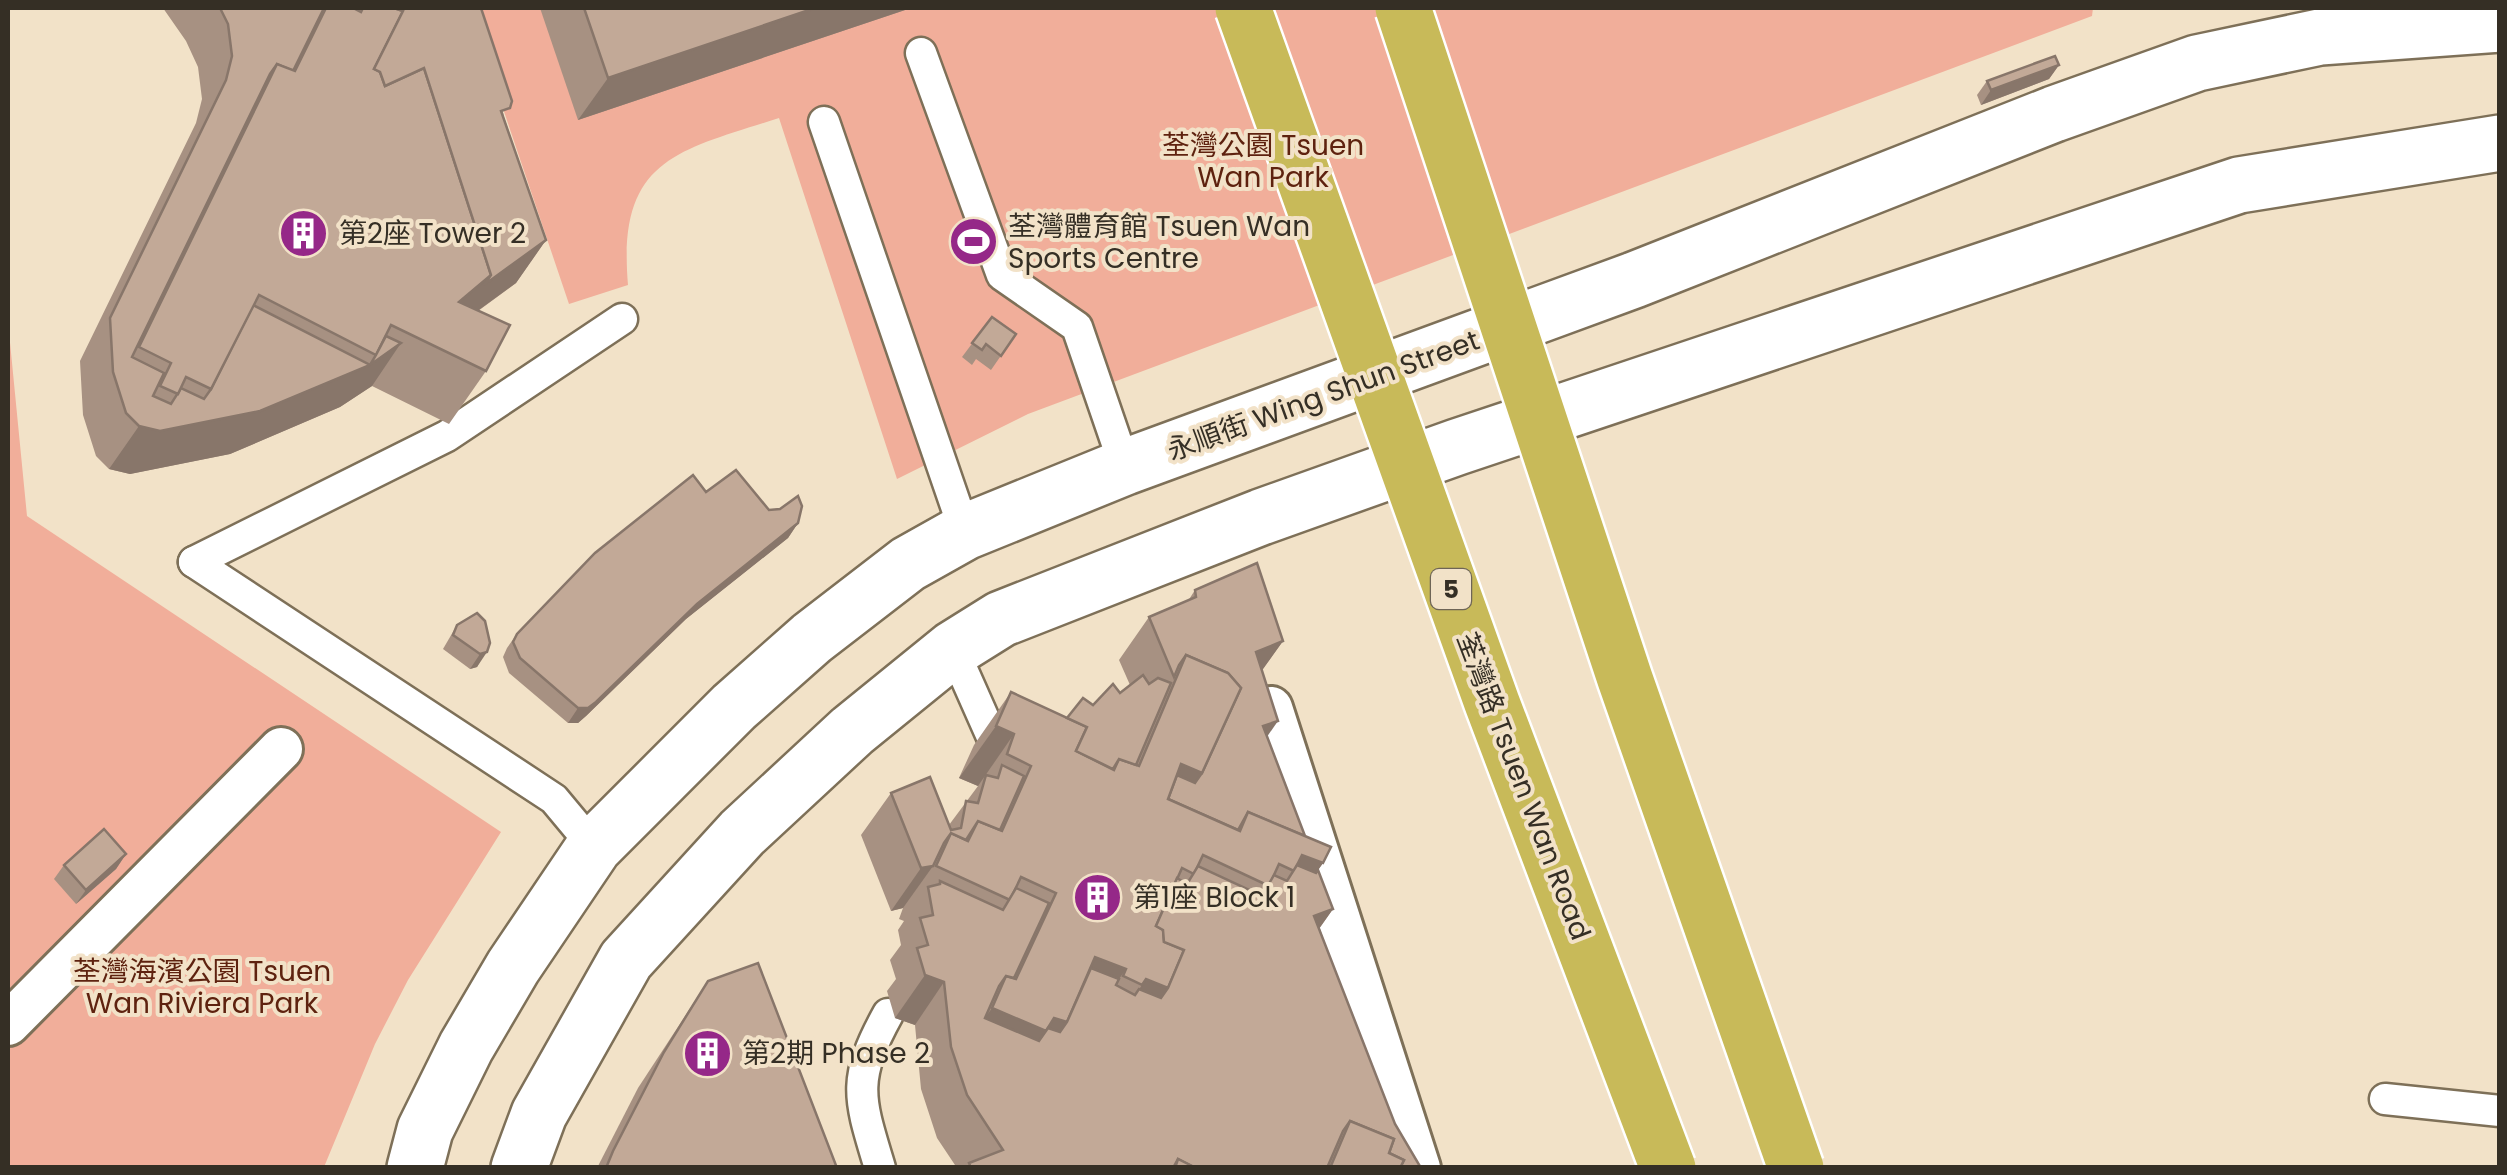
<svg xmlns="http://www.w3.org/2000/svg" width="2507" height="1175" font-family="Poppins,'Noto Sans TC',sans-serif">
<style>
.green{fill:#f1ae9a}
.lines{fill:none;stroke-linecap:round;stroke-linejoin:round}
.service-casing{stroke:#7e7058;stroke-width:35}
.pedestrian-casing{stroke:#7e7058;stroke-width:48}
.tertiary-casing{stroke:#7e7058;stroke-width:60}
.service{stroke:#fff;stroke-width:30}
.pedestrian{stroke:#fff;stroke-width:42}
.tertiary{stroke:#fff;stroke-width:55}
.motorway-bridge-casing{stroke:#fff;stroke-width:60;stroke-linecap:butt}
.motorway-bridge{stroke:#c8ba59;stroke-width:55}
.wall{fill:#a79182}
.shaded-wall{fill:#88766a}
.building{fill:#c2a997;stroke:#88766a;stroke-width:2.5}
.labels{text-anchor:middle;stroke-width:8;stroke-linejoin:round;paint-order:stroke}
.shield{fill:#f2e2c8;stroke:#6e6556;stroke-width:2.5}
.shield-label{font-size:25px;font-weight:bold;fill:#352f25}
.park-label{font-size:28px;fill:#5e220f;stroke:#f2e2c8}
.poi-label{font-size:28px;fill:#352f25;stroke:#f2e2c8;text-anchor:start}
.street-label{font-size:28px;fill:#352f25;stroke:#f2e2c8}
</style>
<rect width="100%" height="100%" fill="#f2e2c8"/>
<g class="green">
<path d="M 469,8 L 2093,8 L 2092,16 L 1028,414 L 897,479 L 779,118 C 678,151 617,158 628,285 L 569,304 Z"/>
<path d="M 8,322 L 27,516 L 501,832 L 408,980 L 375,1044 L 324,1167 L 8,1167 Z"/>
</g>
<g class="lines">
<defs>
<g id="service">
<path d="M 921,53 L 1002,275 L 1077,327 L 1125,467"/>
<path d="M 824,122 L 965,532"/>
<path d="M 194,562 L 447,436 L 622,319"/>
<path d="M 194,562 L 554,799 L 594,847"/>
<path d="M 953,649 L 996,746"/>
<path d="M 2385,1099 L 2500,1111"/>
<path d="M 880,1168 C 859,1098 851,1081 888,1014"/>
</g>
<g id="pedestrian">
<path d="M 1271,708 L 1419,1168"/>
<path d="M 8,1024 L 281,749"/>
</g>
<g id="tertiary">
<path d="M 415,1168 L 425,1130 L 466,1047 L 513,967 L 594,847 L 734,707 L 812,638 L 908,564 L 965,532 L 1125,467 L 1634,280 L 2054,114 L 2197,63 L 2320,37 L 2500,24"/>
<path d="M 519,1168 L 539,1114 L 626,960 L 742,833 L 852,731 L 953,649 L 1001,619 L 1261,517 L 1457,447 L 2239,185 L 2500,143"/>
</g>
</defs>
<use href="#service" class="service-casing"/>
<use href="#pedestrian" class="pedestrian-casing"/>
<use href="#tertiary" class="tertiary-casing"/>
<use href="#service" class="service"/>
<use href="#pedestrian" class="pedestrian"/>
<use href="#tertiary" class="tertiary"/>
<defs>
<g id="motorway-bridge">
<path d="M 1243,8 L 1492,703 L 1668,1168"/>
<path d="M 1403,8 L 1625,679 L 1796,1168"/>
</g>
</defs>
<use href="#motorway-bridge" class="motorway-bridge-casing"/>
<use href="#motorway-bridge" class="motorway-bridge"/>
</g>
<g class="wall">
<path d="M 163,8 L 481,8 L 504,117 L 546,240 L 516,283 L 478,311 L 486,371 L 449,424 L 372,386 L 340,407 L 230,454 L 130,474 L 109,469 L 96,456 L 83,415 L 80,361 L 196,123 L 202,99 L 198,67 L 186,41 Z"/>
<path d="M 540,8 L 911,8 L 578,120 Z"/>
<path d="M 2059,65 L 2049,79 L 1981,105 L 1977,95 L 1987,81 Z"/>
<path d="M 992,317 L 1016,334 L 991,370 L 976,359 L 972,365 L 962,357 Z"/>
<path d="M 706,492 L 769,510 L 798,523 L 788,538 L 686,619 L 586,716 L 578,723 L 568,723 L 509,673 L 503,657 L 507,648 L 517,634 Z"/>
<path d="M 1195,590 L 1283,641 L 1262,670 L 1267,737 L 1305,836 L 1323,863 L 1318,870 L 1333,909 L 1319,929 L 1395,1124 L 1421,1168 L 957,1168 L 937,1138 L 921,1089 L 915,1025 L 895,1018 L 887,991 L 896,979 L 890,960 L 901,945 L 898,930 L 904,921 L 899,919 L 903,908 L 891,911 L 861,835 L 891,793 L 949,825 L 978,786 L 959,778 L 974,745 L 1011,692 L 1067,718 L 1120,693 L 1130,685 L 1119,660 L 1149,617 L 1188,601 Z"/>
<path d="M 457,625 L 490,643 L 477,667 L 470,669 L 443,649 Z"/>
<path d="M 126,854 L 116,869 L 76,904 L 54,879 L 64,865 Z"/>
<path d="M 708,981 L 837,1168 L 597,1168 L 638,1088 Z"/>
</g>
<g class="shaded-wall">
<path d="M 815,8 L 911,8 L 578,120 L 608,78 Z"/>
<path d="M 2059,65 L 2049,79 L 1981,105 L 1991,90 Z"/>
<path d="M 546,240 L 516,283 L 454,328 L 459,302 L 491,275 Z"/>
<path d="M 401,343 L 372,386 L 340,407 L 230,454 L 130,474 L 109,469 L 139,426 L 370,365 Z"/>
<path d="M 798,523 L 788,538 L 686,619 L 586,716 L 578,723 L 568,723 L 578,708 L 697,604 Z"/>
<path d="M 1283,641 L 1253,683 L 1256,652 Z"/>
<path d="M 487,652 L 477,667 L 470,669 L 480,654 Z"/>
<path d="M 1278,721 L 1248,764 L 1263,726 Z"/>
<path d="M 996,726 L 1014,734 L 978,786 L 959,778 Z"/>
<path d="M 1181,764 L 1202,773 L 1173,814 L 1161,809 Z"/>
<path d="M 1240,831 L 1323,863 L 1286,916 L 1294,871 L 1279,864 Z"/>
<path d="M 126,854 L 116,869 L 76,904 L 86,890 Z"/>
<path d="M 933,866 L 903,908 L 891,911 L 921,868 Z"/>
<path d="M 1333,909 L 1303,951 L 1314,916 Z"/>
<path d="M 1095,957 L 1126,969 L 1089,1022 L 1068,1013 Z"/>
<path d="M 1177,960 L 1168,988 L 1131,1041 L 1110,1032 L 1142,985 L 1136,982 Z"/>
<path d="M 925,975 L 944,982 L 915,1025 L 895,1018 Z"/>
<path d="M 992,1008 L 1054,1018 L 1067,1022 L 1030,1075 L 955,1061 Z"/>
</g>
<g class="building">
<path d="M 220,8 L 324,8 L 293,71 L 277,64 L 270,74 L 132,357 L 164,373 L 153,396 L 171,404 L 181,388 L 204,399 L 211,389 L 253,305 L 370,365 L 260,411 L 160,431 L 139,426 L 126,413 L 113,372 L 110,318 L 226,80 L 232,56 L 228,24 Z"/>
<path d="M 326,8 L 353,8 L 361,12 L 363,8 L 394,8 L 403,11 L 374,69 L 380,72 L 385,86 L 424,68 L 491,275 L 459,302 L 510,325 L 486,371 L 391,325 L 376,355 L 259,295 L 211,389 L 186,377 L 178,394 L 160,386 L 171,363 L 139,347 L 277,64 L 295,71 Z"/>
<path d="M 394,8 L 481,8 L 512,101 L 510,108 L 501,111 L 546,240 L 484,285 L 491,275 L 424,68 L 385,86 L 380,72 L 374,69 L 403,11 Z"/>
<path d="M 584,8 L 815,8 L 608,78 Z"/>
<path d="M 2055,56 L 2059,65 L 1991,90 L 1987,81 Z"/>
<path d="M 992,317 L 1016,334 L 1001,356 L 986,344 L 982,350 L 972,343 Z"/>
<path d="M 386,336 L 401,343 L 370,365 L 376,355 Z"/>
<path d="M 736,470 L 769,510 L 780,509 L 798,496 L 802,506 L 798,523 L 697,604 L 596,702 L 588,708 L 578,708 L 520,658 L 513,642 L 517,634 L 595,553 L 693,475 L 706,492 Z"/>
<path d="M 1257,563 L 1283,641 L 1256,652 L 1278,721 L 1263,726 L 1305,836 L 1248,812 L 1238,830 L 1168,799 L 1177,775 L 1195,783 L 1202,773 L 1241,688 L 1228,673 L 1186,655 L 1179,665 L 1174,677 L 1149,617 L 1196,597 L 1195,590 Z"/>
<path d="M 477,613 L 485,621 L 490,643 L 487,652 L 480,654 L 453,635 L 457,625 Z"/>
<path d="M 1186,655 L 1228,673 L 1241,688 L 1202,773 L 1181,764 L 1168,799 L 1240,831 L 1248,812 L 1331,847 L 1323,863 L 1302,855 L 1294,871 L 1279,864 L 1269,886 L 1203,855 L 1194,874 L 1182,868 L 1156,926 L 1163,930 L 1164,942 L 1184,950 L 1168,988 L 1146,979 L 1142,985 L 1123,976 L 1126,969 L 1095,957 L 1067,1022 L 1054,1018 L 1046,1031 L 992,1008 L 1006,976 L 1016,979 L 1056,893 L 1021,877 L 1010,900 L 936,866 L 951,833 L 968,841 L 978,821 L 1002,831 L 1031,766 L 1007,754 L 1014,734 L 996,726 L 1011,692 L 1087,727 L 1076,751 L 1114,770 L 1119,759 L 1139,766 Z"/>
<path d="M 1143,675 L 1149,684 L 1158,678 L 1171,683 L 1136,765 L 1119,759 L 1113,769 L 1076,751 L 1087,727 L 1067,718 L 1083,698 L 1093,705 L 1113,684 L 1120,693 Z"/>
<path d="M 1002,765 L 1024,776 L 1000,830 L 978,821 L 966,840 L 951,833 L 944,843 L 933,866 L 921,868 L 891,793 L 930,777 L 951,830 L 961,828 L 966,801 L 978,803 L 986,775 L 998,778 Z"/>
<path d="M 104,829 L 126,854 L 86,890 L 64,865 Z"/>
<path d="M 1297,865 L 1316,873 L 1318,870 L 1333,909 L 1314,916 L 1395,1124 L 1421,1168 L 1400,1168 L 1404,1160 L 1389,1153 L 1394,1139 L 1350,1121 L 1343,1131 L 1327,1168 L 1196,1168 L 1178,1159 L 1173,1168 L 971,1168 L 969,1163 L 1003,1150 L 967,1095 L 951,1047 L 944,982 L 925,975 L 917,948 L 928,945 L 920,918 L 933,915 L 928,887 L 940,884 L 940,881 L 1003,910 L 1016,888 L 1049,903 L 1014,978 L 1006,976 L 999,986 L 985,1018 L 1039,1041 L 1048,1028 L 1060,1032 L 1067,1022 L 1091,968 L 1119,979 L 1116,985 L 1135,995 L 1139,989 L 1161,998 L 1168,988 L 1184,950 L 1164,942 L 1163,930 L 1156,926 L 1177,878 L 1187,884 L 1198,866 L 1262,896 L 1274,875 L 1287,881 Z"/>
<path d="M 758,963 L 837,1168 L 606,1168 L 613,1151 L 664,1052 L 708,981 Z"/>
<path d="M 1350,1121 L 1394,1139 L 1389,1153 L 1404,1160 L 1400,1168 L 1330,1168 Z"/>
<path d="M 1178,1159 L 1196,1168 L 1175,1168 Z"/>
</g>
<defs>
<symbol id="building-disc" viewBox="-11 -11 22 22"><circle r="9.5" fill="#952888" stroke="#f2e2c8"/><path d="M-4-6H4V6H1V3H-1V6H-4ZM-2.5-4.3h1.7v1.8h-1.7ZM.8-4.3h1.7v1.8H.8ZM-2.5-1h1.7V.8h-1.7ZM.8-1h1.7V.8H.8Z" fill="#fff"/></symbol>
<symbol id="stadium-disc" viewBox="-11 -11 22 22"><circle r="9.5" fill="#952888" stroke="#f2e2c8"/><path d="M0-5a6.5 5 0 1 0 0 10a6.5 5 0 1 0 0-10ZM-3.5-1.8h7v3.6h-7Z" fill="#fff"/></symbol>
</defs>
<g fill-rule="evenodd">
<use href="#building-disc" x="276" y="206" width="55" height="55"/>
<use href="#stadium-disc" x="946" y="214" width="55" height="55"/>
<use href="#building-disc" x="1070" y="870" width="55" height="55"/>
<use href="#building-disc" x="680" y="1026" width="55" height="55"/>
</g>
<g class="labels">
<rect class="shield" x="1431" y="569" width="40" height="40" rx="8"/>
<g class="shield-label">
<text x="1451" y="598">5</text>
</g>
<g class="park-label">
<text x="1263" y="155">荃灣公園 Tsuen<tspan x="1263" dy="32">Wan Park</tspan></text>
<text x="202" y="981">荃灣海濱公園 Tsuen<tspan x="202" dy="32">Wan Riviera Park</tspan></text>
</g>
<g class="poi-label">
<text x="1008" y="236">荃灣體育館 Tsuen Wan<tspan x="1008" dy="32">Sports Centre</tspan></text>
<text x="339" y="243">第2座 Tower 2</text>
<text x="1133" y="907">第1座 Block 1</text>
<text x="742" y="1063">第2期 Phase 2</text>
</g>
<g class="street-label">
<text transform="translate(1323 395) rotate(-20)" y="10">永順街 Wing Shun Street</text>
<text transform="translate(1524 786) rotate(69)" y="10">荃灣路 Tsuen Wan Road</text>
</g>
</g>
<rect width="2507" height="1175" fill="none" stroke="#352f25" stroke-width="20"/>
</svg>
